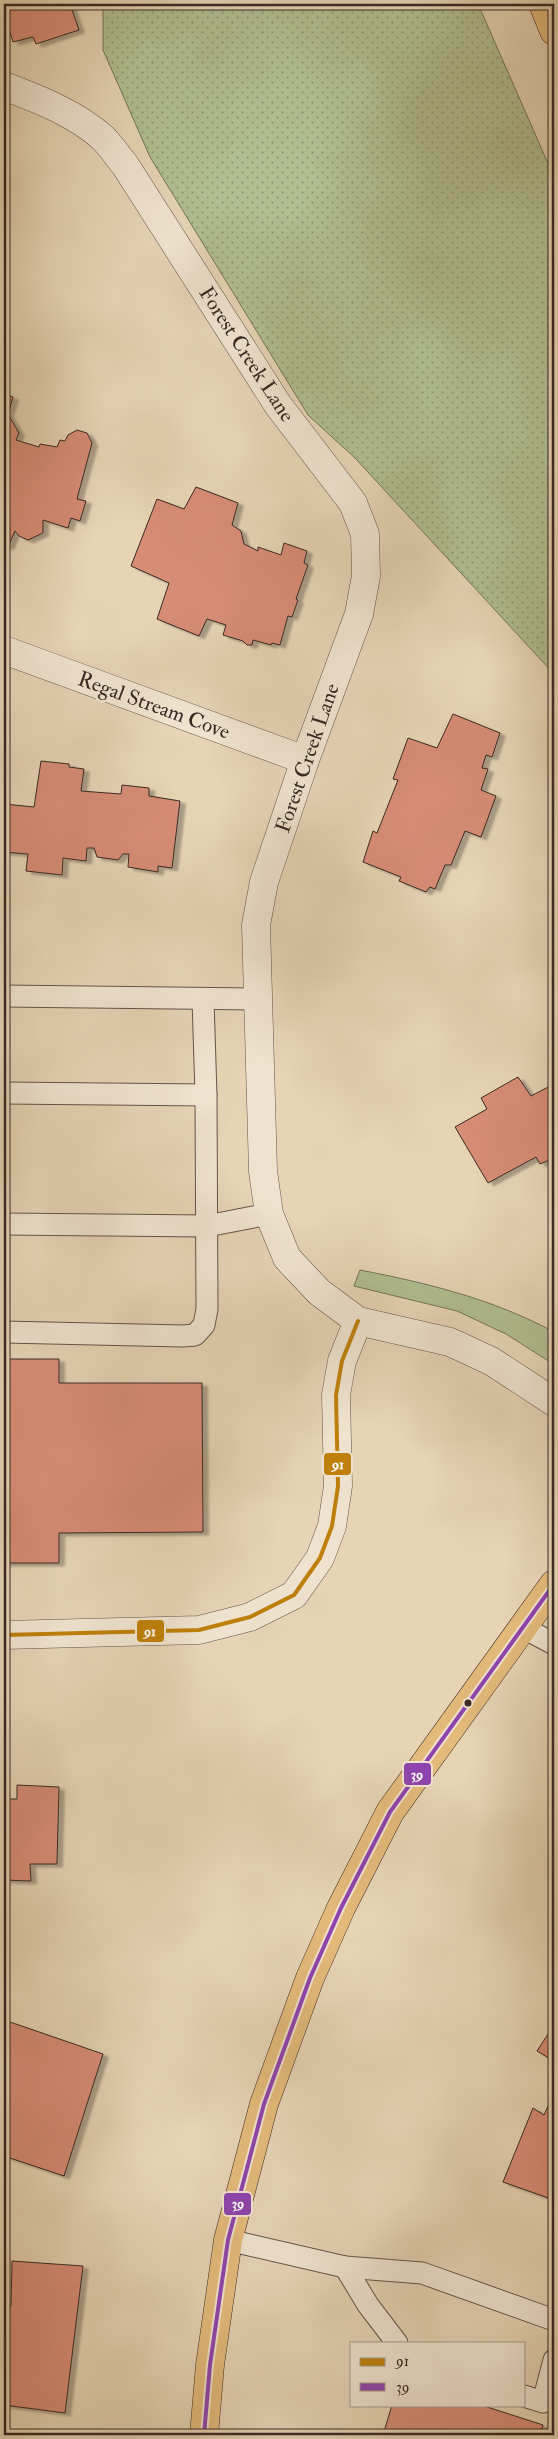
<svg xmlns="http://www.w3.org/2000/svg" width="558" height="2439" font-family="'IM FELL Double Pica',serif">
<style>
.grass{fill:url(#grass-dots);stroke:#74745a}
.garden{fill:#b0be91;stroke:#74745a}
.building{fill:#d78c76;stroke:#392924;filter:url(#shadow)}
.lines{fill:none;stroke-linecap:round;stroke-linejoin:round}
.service-casing{stroke:#645448;stroke-width:23}
.minor-casing{stroke:#645448;stroke-width:29}
.primary-casing{stroke:#392924;stroke-width:29}
.service{stroke:#efe3cf;stroke-width:21}
.minor{stroke:#efe3cf;stroke-width:28}
.primary{stroke:#e3ba7a;stroke-width:28}
.bus-1-casing{stroke:#efe3cf;stroke-width:8}
.bus-2-casing{stroke:#efe3cf;stroke-width:8}
.bus-1{stroke:#be800b;stroke-width:4}
.bus-2{stroke:#8e44ad;stroke-width:4}
.bus-dot{fill:#392924;stroke:#efe3cf;stroke-width:2}
.labels{text-anchor:middle;stroke-width:5;stroke-linejoin:round;paint-order:stroke}
.street-label{font-size:21px;fill:#392924;stroke:#efe3cf}
.line-badge{stroke:#efe3cf;stroke-width:2}
.badge-label{font-size:14px;text-anchor:middle;font-weight:bold;fill:#fff}
</style>
<defs>
<pattern id="grass-dots" width="8" height="8" patternUnits="userSpaceOnUse" patternTransform="scale(1.25)"><rect width="8" height="8" fill="#b0be91"/><path d="M2 2h.1M6 6h.1" fill="none" stroke="#909a76" stroke-width="1.8" stroke-linecap="round"/></pattern>
<filter id="shadow"><feDropShadow dx="5.5" dy="3" stdDeviation="1" flood-color="#0004"/></filter>
</defs>
<rect width="100%" height="100%" fill="#e6d4b5"/>
<filter id="stains"><feTurbulence type="fractalNoise" baseFrequency=".004" numOctaves="4"/><feColorMatrix values="0 0 0 0 .2 0 0 0 0 .09 0 0 0 0 .02 0 0 0 .5 -.17"/></filter>
<radialGradient id="worn" r=".72"><stop offset=".6" stop-color="#630" stop-opacity="0"/><stop offset="1" stop-color="#630" stop-opacity=".3"/></radialGradient>
<path class="grass" d="M 103,4 L 478,4 L 554,177 L 554,674 L 355,458 L 308,415 L 150,157 L 103,50 Z"/>
<path class="garden" d="M 360,1270 C 427,1283 493,1299 554,1332 L 554,1361 L 550,1362 L 506,1334 L 457,1311 L 354,1286 Z"/>
<g class="building">
<path d="M 4,4 L 70,4 L 79,30 L 36,44 L 33,37 L 13,42 L 4,13 Z"/>
<path d="M 4,394 L 13,397 L 8,414 L 19,433 L 16,440 L 39,447 L 40,444 L 57,447 L 60,440 L 65,441 L 68,435 L 77,430 L 87,433 L 92,443 L 77,499 L 86,501 L 80,521 L 71,518 L 68,528 L 43,520 L 43,533 L 28,540 L 19,536 L 15,531 L 8,547 L 4,545 Z"/>
<path d="M 196,487 L 238,503 L 232,525 L 241,531 L 244,544 L 258,551 L 258,547 L 281,555 L 284,543 L 307,551 L 304,563 L 308,565 L 296,599 L 298,600 L 292,617 L 288,616 L 280,645 L 272,643 L 271,645 L 253,640 L 252,645 L 247,645 L 243,641 L 223,635 L 226,625 L 207,619 L 199,636 L 157,619 L 169,583 L 131,566 L 157,499 L 184,509 Z"/>
<path d="M 453,714 L 500,733 L 492,757 L 486,755 L 482,768 L 488,769 L 481,790 L 496,796 L 481,837 L 465,831 L 451,865 L 445,865 L 435,889 L 430,887 L 426,892 L 399,881 L 401,877 L 363,862 L 373,831 L 377,833 L 398,780 L 393,779 L 408,738 L 437,748 Z"/>
<path d="M 41,761 L 69,764 L 69,767 L 84,769 L 81,791 L 121,794 L 122,785 L 149,788 L 149,796 L 180,801 L 172,868 L 158,866 L 158,872 L 128,867 L 129,854 L 123,854 L 118,860 L 97,857 L 94,848 L 87,848 L 86,861 L 63,858 L 62,875 L 26,871 L 28,854 L 4,852 L 4,804 L 34,807 Z"/>
<path d="M 518,1077 L 531,1096 L 552,1085 L 554,1090 L 554,1158 L 540,1164 L 536,1157 L 488,1183 L 455,1127 L 487,1109 L 481,1098 Z"/>
<path d="M 4,1359 L 59,1359 L 59,1383 L 202,1383 L 203,1532 L 59,1533 L 59,1563 L 4,1563 Z"/>
<path d="M 17,1785 L 59,1787 L 57,1864 L 30,1864 L 31,1881 L 4,1880 L 4,1799 L 17,1799 Z"/>
<path d="M 10,2022 L 103,2054 L 64,2176 L 4,2156 L 4,2040 Z"/>
<path d="M 554,2025 L 554,2061 L 537,2051 Z"/>
<path d="M 554,2093 L 554,2200 L 503,2182 L 533,2108 L 544,2115 Z"/>
<path d="M 12,2261 L 83,2266 L 65,2413 L 4,2405 L 4,2313 L 11,2306 Z"/>
<path d="M 392,2405 L 481,2405 L 543,2425 L 540,2435 L 383,2435 Z"/>
</g>
<g class="lines">
<defs>
<g id="service">
<path d="M 4,996 L 259,999"/>
<path d="M 4,1093 L 206,1095"/>
<path d="M 4,1224 L 207,1226 L 269,1214"/>
<path d="M 4,1332 L 183,1336 L 195,1335 L 204,1325 L 207,1309 L 206,1095 L 203,999"/>
<path d="M 522,1627 L 554,1644"/>
<path d="M 228,2240 L 345,2267 L 422,2273 L 554,2320"/>
<path d="M 345,2267 L 368,2305 L 397,2343"/>
<path d="M 524,2396 L 543,2402 L 554,2360"/>
</g>
<g id="minor">
<path d="M 4,86 C 38,99 75,113 103,138 C 111,146 118,157 125,165 L 278,405 L 353,503 L 365,534 L 366,576 L 359,614 L 305,760 L 264,882 L 256,925 L 263,1171 L 269,1214 L 287,1258 L 319,1292 L 358,1321 L 450,1342 L 491,1361 L 554,1402"/>
<path d="M 4,650 L 305,760"/>
<path d="M 4,1635 L 199,1630 L 250,1617 L 294,1595 L 320,1558 L 332,1526 L 338,1486 L 336,1395 L 342,1361 L 358,1321"/>
</g>
<g id="primary">
<path d="M 543,4 L 554,31"/>
<path d="M 204,2435 L 210,2365 L 228,2240 L 264,2104 L 310,1978 L 341,1908 L 390,1812 L 554,1584"/>
</g>
</defs>
<use href="#service" class="service-casing"/>
<use href="#minor" class="minor-casing"/>
<use href="#primary" class="primary-casing"/>
<use href="#service" class="service"/>
<use href="#minor" class="minor"/>
<use href="#primary" class="primary"/>
<defs>
<path id="bus-1" d="M 4,1635 L 199,1630 L 250,1617 L 294,1595 L 320,1558 L 332,1526 L 338,1486 L 336,1395 L 342,1361 L 358,1321"/>
<path id="bus-2" d="M 204,2435 L 210,2365 L 228,2240 L 264,2104 L 310,1978 L 341,1908 L 390,1812 L 554,1584"/>
</defs>
<use href="#bus-1" class="bus-1-casing"/>
<use href="#bus-2" class="bus-2-casing"/>
<use href="#bus-1" class="bus-1"/>
<use href="#bus-2" class="bus-2"/>
</g>
<circle class="bus-dot" cx="468" cy="1703" r="4.5"/>
<g class="labels">
<g class="street-label">
<text transform="translate(247 354) rotate(57)" y="7">Forest Creek Lane</text>
<text transform="translate(154 705) rotate(20)" y="7">Regal Stream Cove</text>
<text transform="translate(307 758) rotate(-71)" y="7">Forest Creek Lane</text>
</g>
</g>
<g class="line-badge">
<rect x="323" y="1452" width="29" height="24" rx="5" fill="#be800b"/>
<rect x="136" y="1619" width="29" height="24" rx="5" fill="#be800b"/>
<rect x="403" y="1762" width="29" height="24" rx="5" fill="#8e44ad"/>
<rect x="223" y="2192" width="29" height="24" rx="5" fill="#8e44ad"/>
</g>
<g class="badge-label">
<text x="338" y="1469">91</text>
<text x="150" y="1636">91</text>
<text x="417" y="1779">39</text>
<text x="238" y="2208">39</text>
</g>
<rect width="558" height="2439" fill="none" stroke="#e6d4b5" stroke-width="20"/>
<rect x="5" y="5" width="548" height="2429" fill="none" stroke="#392924" stroke-width="2.5"/>
<rect x="10" y="10" width="538" height="2419" fill="none" stroke="#392924"/>
<rect x="350" y="2342" width="175" height="65" fill="#efe3cf" stroke="#a6998b"/>
<rect x="360" y="2358" width="25" height="8" fill="#be800b" stroke="#a6998b"/>
<text x="396" y="2366" font-size="15" fill="#392924">91</text>
<rect x="360" y="2383" width="25" height="8" fill="#8e44ad" stroke="#a6998b"/>
<text x="396" y="2392" font-size="15" fill="#392924">39</text>
<rect width="100%" height="100%" filter="url(#stains)"/>
<rect width="100%" height="100%" fill="url(#worn)"/>
</svg>
